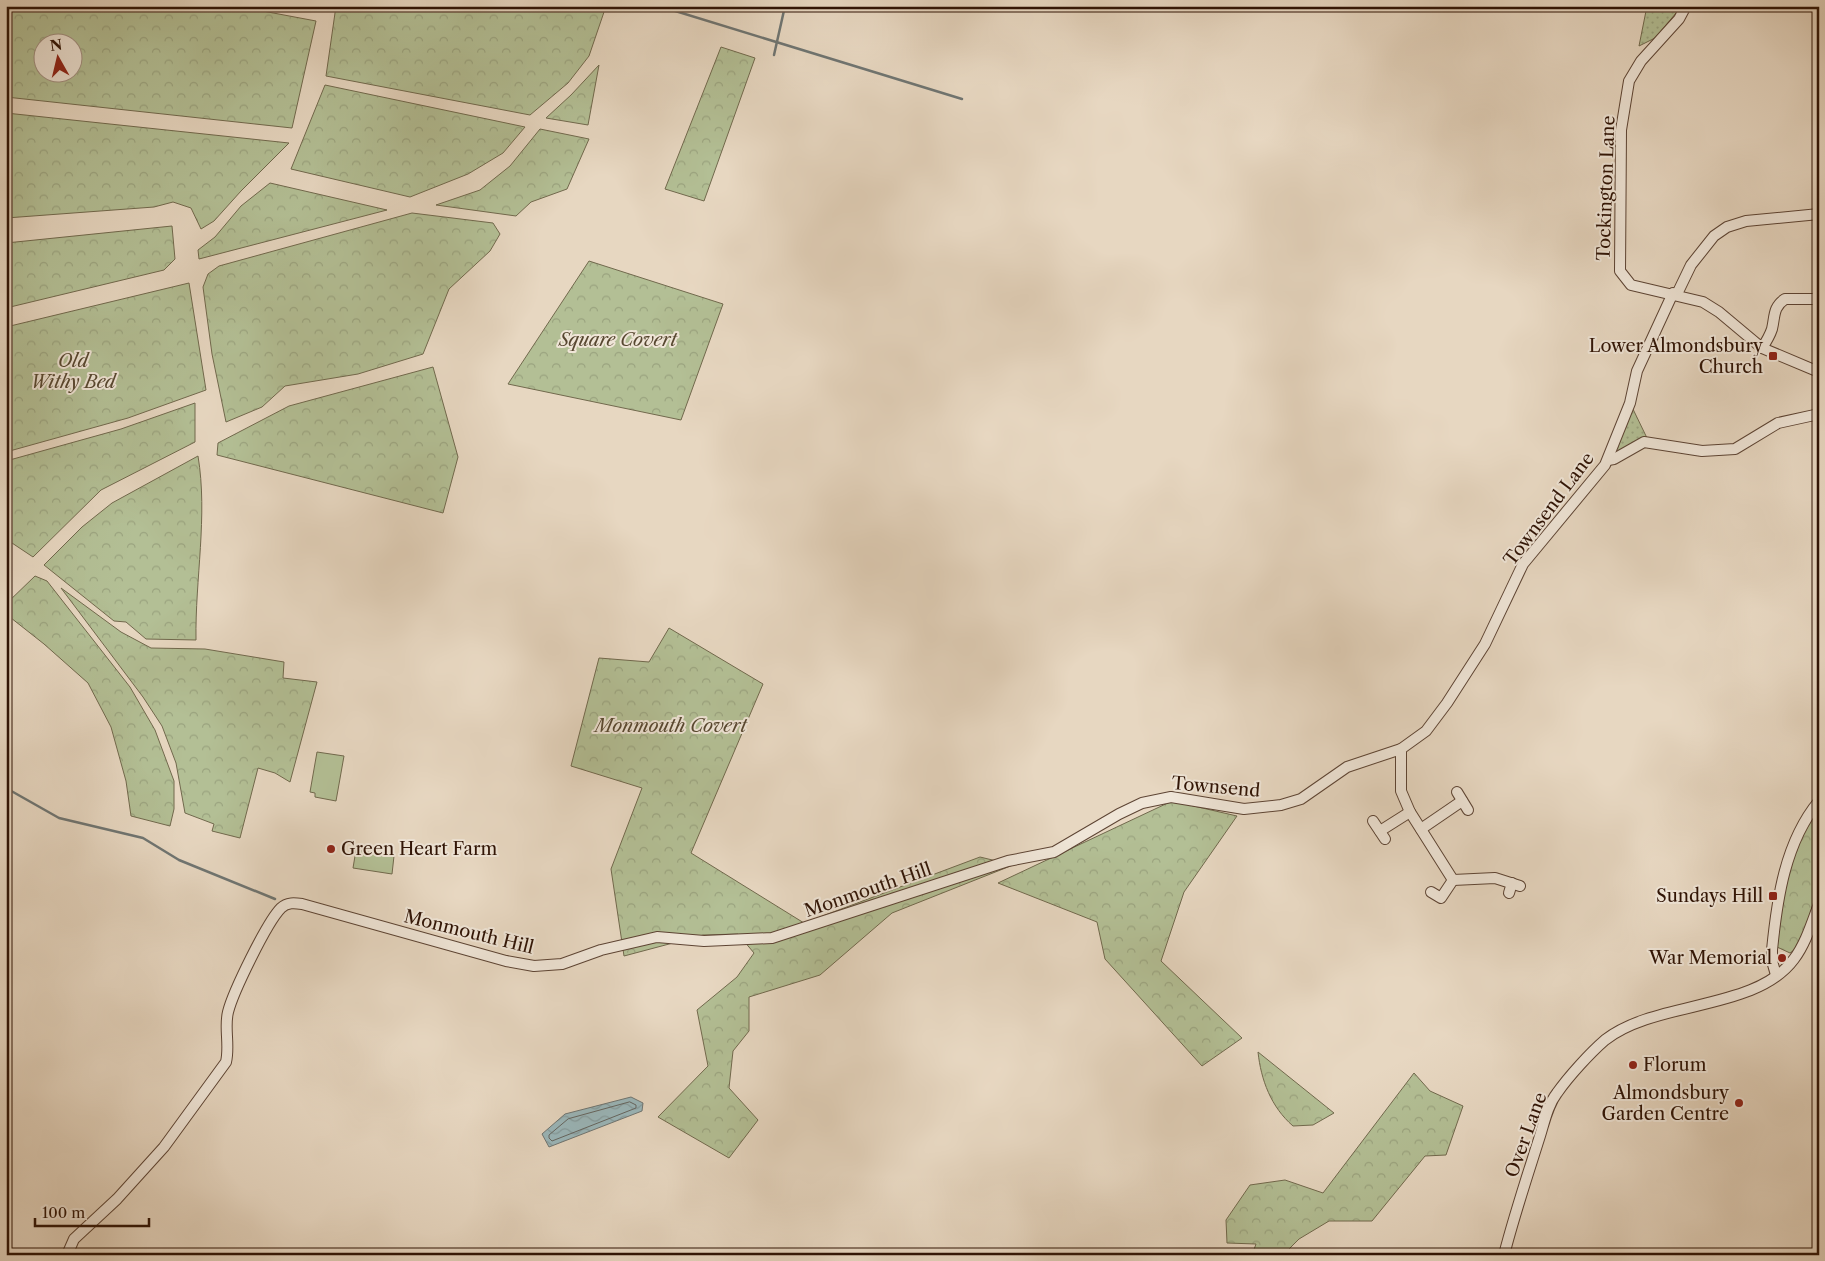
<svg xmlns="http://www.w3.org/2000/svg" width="1825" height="1261" font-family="'Libre Caslon Text',serif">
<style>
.grass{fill:url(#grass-dots);stroke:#71694d}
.forest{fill:url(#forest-crowns);stroke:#71694d;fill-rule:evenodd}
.garden{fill:#b3bf95;stroke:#71694d}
.water{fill:url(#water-waves);stroke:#6f7572}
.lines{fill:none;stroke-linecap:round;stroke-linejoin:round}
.shore{stroke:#646560;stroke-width:1}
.stream{stroke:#6f7572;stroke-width:2.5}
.minor-casing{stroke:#5d4434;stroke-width:12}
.minor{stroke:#efe5d7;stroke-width:10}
.poi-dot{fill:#8f2418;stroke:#efe5d7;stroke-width:2}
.labels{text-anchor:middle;stroke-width:4;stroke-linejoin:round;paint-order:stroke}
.street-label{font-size:18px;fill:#2f1305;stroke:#efe5d7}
.park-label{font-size:18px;font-style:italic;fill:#574730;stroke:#efe5d7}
.poi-label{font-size:18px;fill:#2f1305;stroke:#efe5d7;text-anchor:end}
</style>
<defs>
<pattern id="grass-dots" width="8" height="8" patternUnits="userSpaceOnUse" patternTransform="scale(1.25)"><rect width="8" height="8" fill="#b3bf95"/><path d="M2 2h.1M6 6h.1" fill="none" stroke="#9aa37f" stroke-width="1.8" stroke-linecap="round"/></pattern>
<pattern id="forest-crowns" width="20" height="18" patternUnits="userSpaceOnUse" patternTransform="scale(1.25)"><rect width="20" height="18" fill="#b3bf95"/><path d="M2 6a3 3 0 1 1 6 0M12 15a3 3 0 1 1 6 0" fill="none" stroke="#9aa37f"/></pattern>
<pattern id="water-waves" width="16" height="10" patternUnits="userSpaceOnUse" patternTransform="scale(1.25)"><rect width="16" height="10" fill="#9ab7bb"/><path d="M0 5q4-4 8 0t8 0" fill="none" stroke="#859c9f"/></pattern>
</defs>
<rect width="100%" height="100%" fill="#e7d7c1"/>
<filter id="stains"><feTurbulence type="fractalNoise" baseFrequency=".004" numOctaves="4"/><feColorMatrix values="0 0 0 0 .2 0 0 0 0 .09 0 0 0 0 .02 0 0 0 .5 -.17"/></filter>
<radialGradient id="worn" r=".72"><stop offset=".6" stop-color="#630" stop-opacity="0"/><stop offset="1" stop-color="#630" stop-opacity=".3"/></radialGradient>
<g class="grass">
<path d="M 1647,6 L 1682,6 L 1655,38 L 1639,46 Z"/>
<path d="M 1631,405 L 1647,438 L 1630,444 L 1616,455 L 1613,451 Z"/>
</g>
<g class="forest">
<path d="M 8,6 L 236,6 L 316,21 L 292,128 L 6,97 L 6,11 ZM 42,42 L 72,42 L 72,72 L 42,72 Z"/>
<path d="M 336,6 L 582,6 L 604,12 L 589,56 L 568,83 L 530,115 L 326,76 Z"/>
<path d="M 721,47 L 755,58 L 704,201 L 665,189 Z"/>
<path d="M 599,65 L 588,125 L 546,118 L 571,95 Z"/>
<path d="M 325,85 L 525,127 L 503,153 L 468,174 L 410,197 L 291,169 Z"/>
<path d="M 6,113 L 289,143 L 241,191 L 214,221 L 201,229 L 191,208 L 173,202 L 154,207 L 6,218 Z"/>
<path d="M 540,129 L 589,139 L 567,189 L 531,202 L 516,216 L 436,205 L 480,190 L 510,166 Z"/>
<path d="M 270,183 L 387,210 L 199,259 L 198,250 L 215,237 L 241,206 Z"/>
<path d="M 412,213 L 493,223 L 500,234 L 490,251 L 449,289 L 423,354 L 358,374 L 285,386 L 262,407 L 226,422 L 212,354 L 203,287 L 208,274 L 219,266 Z"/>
<path d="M 172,226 L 175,259 L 164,270 L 6,308 L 6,243 Z"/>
<path d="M 589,261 L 723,304 L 681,420 L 508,384 Z"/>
<path d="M 189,283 L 206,390 L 128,418 L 6,452 L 6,327 Z"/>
<path d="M 433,367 L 458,457 L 443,513 L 217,455 L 218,443 L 289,406 Z"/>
<path d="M 195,403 L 195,442 L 101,490 L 33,557 L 6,539 L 6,461 L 121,429 Z"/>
<path d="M 198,456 C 208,516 195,579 196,640 L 146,639 L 126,622 L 114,621 L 44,565 L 82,527 L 112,503 Z"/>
<path d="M 35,576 L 47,581 L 130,687 L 155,730 L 174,781 L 174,809 L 170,826 L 131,816 L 126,781 L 111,727 L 88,683 L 44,644 L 6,614 L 6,604 Z"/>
<path d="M 61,588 L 121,632 L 151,648 L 205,649 L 284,662 L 283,678 L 317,682 L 290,782 L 275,773 L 258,768 L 240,838 L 212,831 L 214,824 L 185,813 L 176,763 L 162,726 L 143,697 Z"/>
<path d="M 669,628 L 763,684 L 691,853 L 804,923 L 980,857 L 1013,865 L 892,913 L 820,975 L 749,997 L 749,1031 L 733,1051 L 729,1088 L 758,1120 L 729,1158 L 658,1117 L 708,1066 L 697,1010 L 737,977 L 754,953 L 738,934 L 703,935 L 624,956 L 611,869 L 642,788 L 571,766 L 599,658 L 649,662 Z"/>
<path d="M 1172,801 L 1237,816 L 1184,892 L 1161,961 L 1242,1038 L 1202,1066 L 1105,959 L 1097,922 L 998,883 Z"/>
<path d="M 1819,803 L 1819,892 L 1797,948 L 1790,953 L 1777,947 L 1785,875 L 1791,854 Z"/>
<path d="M 1258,1052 L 1334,1113 L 1313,1125 L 1293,1126 C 1271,1107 1261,1080 1258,1052 Z"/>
<path d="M 1414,1073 L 1430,1091 L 1463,1106 L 1446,1155 L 1425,1156 L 1372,1221 L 1329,1221 L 1299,1239 L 1283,1255 L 1252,1255 L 1256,1244 L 1227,1243 L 1226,1220 L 1250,1185 L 1285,1180 L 1323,1193 Z"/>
</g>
<g class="garden">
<path d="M 317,752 L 344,756 L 336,801 L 315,797 L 315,793 L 310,792 Z"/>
<path d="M 356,850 L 394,856 L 392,874 L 353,868 Z"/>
</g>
<path class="water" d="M 631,1097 L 643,1103 L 642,1111 L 549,1147 L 542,1134 L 565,1114 Z"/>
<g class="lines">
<path class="shore" d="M 630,1102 L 636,1105 L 636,1108 L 552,1141 L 549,1138 L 549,1135 L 568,1119 Z"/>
<g class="stream">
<path d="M 659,6 L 962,99"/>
<path d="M 774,55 L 785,6"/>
<path d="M 6,788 L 59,818 L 143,838 L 179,860 L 275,899"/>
</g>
<defs>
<g id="minor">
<path d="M 1686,6 L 1679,19 L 1641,61 L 1629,81 L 1621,130 L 1620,271 L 1631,285 L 1703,302 L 1719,312 L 1762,348 L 1819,372"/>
<path d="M 1677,294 L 1691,265 L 1714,236 L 1727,227 L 1746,221 L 1819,214"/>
<path d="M 1762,348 C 1766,342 1770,335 1772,329 C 1775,316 1773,307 1785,299 L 1819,299"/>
<path d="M 1608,460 L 1614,459 L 1644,442 L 1702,451 L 1735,449 L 1778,423 L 1819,414"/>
<path d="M 1401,749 L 1401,791 L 1410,812 L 1453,880"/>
<path d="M 1457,792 L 1468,810"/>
<path d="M 1373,821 L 1385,839"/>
<path d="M 1421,829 L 1462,801"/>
<path d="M 1380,831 L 1410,812"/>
<path d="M 1453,880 L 1495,878 L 1520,886"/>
<path d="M 1431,892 L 1441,898 L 1453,880"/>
<path d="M 1509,893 L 1512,883"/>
<path d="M 1776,975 L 1772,961 L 1772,950 C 1777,899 1785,842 1819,801"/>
<path d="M 67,1255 L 74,1239 L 117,1199 L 164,1147 L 226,1062 C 230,1045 224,1028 228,1012 C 233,992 267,922 281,908 C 287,902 295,903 302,904 L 506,961 L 534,966 L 562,964 L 601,950 L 657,937 L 704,941 L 772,938 L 1008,861 L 1054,852 L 1119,814 L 1142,803 L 1171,797 L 1244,809 L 1281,805 L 1301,799 L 1347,767 L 1401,749 L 1426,731 L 1447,703 L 1485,644 L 1523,564 L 1605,465 L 1630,403 L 1637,371 L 1673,293"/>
<path d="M 1504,1255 C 1514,1216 1527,1177 1539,1139 C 1544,1124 1547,1106 1557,1093 C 1569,1076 1590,1053 1605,1040 C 1656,1000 1756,1011 1794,959 C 1806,943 1812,922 1819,904"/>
</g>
</defs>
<use href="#minor" class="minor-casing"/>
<use href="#minor" class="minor"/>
</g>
<g class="poi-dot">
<rect x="1768" y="351" width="10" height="10" rx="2.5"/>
<circle cx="331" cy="849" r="5"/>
<rect x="1768" y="891" width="10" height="10" rx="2.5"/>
<circle cx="1782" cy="958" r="5"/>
<circle cx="1633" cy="1065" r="5"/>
<circle cx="1739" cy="1103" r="5"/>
</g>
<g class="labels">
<g class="street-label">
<text transform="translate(1606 188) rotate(-88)" y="6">Tockington Lane</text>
<text transform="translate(1549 509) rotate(-53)" y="6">Townsend Lane</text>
<text transform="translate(1216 787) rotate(5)" y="6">Townsend</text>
<text transform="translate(868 890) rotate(-19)" y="6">Monmouth Hill</text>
<text transform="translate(469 932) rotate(14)" y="6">Monmouth Hill</text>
<text transform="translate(1526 1135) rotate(-70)" y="6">Over Lane</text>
</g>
<g class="park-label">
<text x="618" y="346">Square Covert</text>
<text x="73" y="367">Old<tspan x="73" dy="21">Withy Bed</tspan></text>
<text x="671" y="732">Monmouth Covert</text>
</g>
<g class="poi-label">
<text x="1763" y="352">Lower Almondsbury<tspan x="1763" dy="21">Church</tspan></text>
<text x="341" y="855" text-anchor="start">Green Heart Farm</text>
<text x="1763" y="902">Sundays Hill</text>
<text x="1772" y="964">War Memorial</text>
<text x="1643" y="1071" text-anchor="start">Florum</text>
<text x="1729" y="1099">Almondsbury<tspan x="1729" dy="21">Garden Centre</tspan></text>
</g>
</g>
<rect width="1825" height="1261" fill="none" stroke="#e7d7c1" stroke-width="25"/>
<rect x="8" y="8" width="1810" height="1246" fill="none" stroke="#2f1305" stroke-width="2.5"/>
<rect x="12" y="12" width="1800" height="1236" fill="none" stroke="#2f1305"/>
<g transform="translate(58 58) rotate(352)"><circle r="24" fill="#efe5d7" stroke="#a29183"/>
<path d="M0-4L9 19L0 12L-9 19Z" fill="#8f2418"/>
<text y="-8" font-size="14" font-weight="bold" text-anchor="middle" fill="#2f1305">N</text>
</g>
<path d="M35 1218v8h114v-8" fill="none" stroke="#2f1305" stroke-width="2.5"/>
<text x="42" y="1218" font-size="15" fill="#2f1305" stroke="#efe5d7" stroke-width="4" paint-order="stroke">100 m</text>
<rect width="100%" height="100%" filter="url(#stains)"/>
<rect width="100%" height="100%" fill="url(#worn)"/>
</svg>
